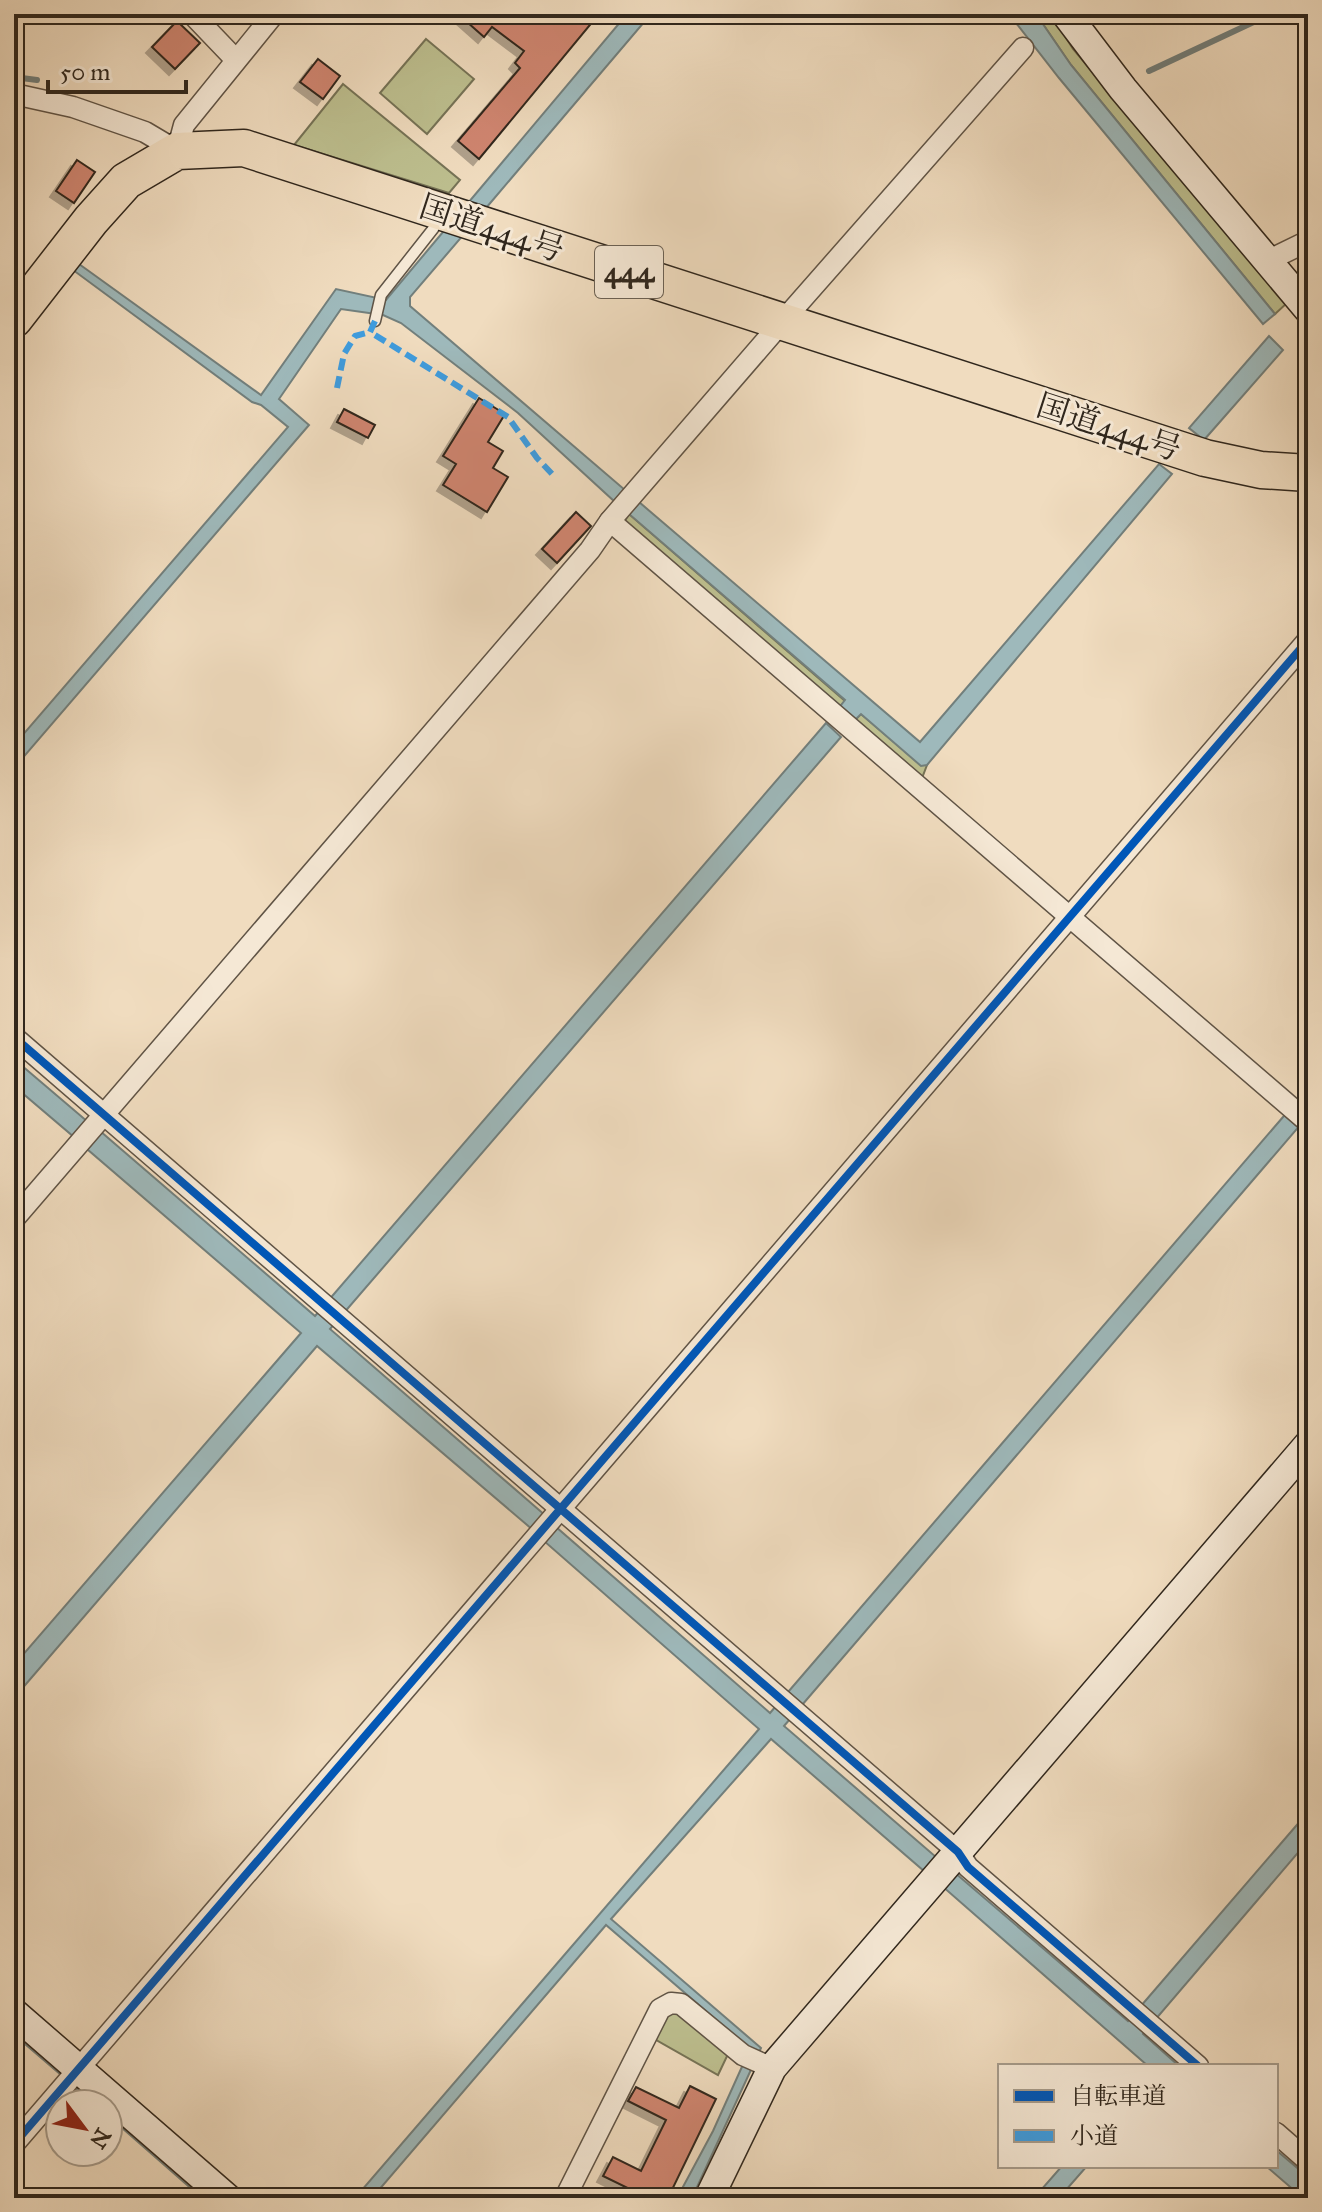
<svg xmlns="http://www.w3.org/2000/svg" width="1322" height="2212" font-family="'IM FELL Great Primer','Noto Serif JP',serif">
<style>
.green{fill:#bdbf8f;stroke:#767356;stroke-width:2}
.water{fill:#9eb9bb;stroke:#727f7c;stroke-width:2}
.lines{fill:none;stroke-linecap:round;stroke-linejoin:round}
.stream{stroke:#727f7c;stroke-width:6}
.building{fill:#cf856f;stroke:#30271d;stroke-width:2;filter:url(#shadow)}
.lane-casing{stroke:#605446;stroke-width:13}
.street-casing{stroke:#605446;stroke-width:23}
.secondary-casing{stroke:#30271d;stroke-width:31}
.highway-casing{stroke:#30271d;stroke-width:39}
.lane{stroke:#f5e8d5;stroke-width:10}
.street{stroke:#f5e8d5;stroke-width:20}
.secondary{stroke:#f5e8d5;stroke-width:28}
.highway{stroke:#f0dcbf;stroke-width:36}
.quiet{stroke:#3e9cdf;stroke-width:6;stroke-dasharray:12 6;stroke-linecap:butt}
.cycleway-casing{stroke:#f5e8d5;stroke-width:13}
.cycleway{stroke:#0057b8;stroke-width:8}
.labels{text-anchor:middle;stroke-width:6;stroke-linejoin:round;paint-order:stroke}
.shield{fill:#f5e8d5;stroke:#6b6154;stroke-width:2}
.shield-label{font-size:30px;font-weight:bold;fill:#30271d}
.street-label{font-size:32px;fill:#30271d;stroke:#f5e8d5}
</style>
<defs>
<filter id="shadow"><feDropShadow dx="-6" dy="6" stdDeviation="0" flood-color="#0004"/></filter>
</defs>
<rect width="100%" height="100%" fill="#f0dcbf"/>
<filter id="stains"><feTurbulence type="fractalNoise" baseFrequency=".0025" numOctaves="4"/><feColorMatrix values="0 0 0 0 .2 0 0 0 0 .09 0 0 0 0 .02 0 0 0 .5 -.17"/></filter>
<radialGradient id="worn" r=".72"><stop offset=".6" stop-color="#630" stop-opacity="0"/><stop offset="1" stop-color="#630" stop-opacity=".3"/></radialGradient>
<g class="green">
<path d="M 1036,14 L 1051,14 L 1073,49 L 1287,303 L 1275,314 L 1071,65 Z"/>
<path d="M 426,39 L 474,79 L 427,134 L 380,93 Z"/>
<path d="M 343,84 L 460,180 L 449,193 L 294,145 Z"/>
<path d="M 629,514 L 845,701 L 838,709 L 624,522 Z"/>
<path d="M 861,714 L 921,765 L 927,765 L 922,778 L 853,722 Z"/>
<path d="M 677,2008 L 729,2052 L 718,2075 L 651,2037 L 661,2014 Z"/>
</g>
<g class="water">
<path d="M 627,14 L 651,14 L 486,208 L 468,203 Z"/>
<path d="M 1009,14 L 1036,14 L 1071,65 L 1275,314 L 1263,324 L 1059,78 Z"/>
<path d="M 448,226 L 465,233 L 410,297 L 410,306 L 625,490 L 615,502 L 518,413 L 401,323 L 383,315 L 341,309 L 279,399 L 309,425 L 14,768 L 14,745 L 288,427 L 261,405 L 252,402 L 73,270 L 79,264 L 261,395 L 336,289 L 386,300 Z"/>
<path d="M 1269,336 L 1283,350 L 1204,440 L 1189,428 Z"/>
<path d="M 1159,464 L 1172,474 L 927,765 L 921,766 L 861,714 L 853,722 L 838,709 L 845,700 L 629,514 L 639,502 L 920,742 Z"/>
<path d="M 826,723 L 841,737 L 330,1329 L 546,1516 L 533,1530 L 317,1346 L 14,1698 L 14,1665 L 301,1333 L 87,1149 L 100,1131 L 315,1316 Z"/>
<path d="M 14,1059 L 88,1122 L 74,1137 L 14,1086 Z"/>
<path d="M 1308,1088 L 1308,1116 L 784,1726 L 936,1857 L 924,1871 L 771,1739 L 611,1919 L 761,2048 L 692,2198 L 677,2198 L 713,2131 L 750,2049 L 606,1925 L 372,2198 L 355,2198 L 759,1729 L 544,1541 L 556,1527 L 770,1713 Z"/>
<path d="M 1308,1812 L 1308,1841 L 1143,2034 L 1179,2066 L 1148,2066 L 942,1886 L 954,1872 L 1128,2021 Z"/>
<path d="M 1276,2150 L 1308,2177 L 1308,2198 L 1303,2198 L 1266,2166 L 1276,2166 Z"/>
<path d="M 1062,2166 L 1087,2166 L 1059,2198 L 1034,2198 Z"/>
</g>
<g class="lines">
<g class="stream">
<path d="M 1149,71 L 1271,14"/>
<path d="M 14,77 L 37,80"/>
<path d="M 14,2032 L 63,2074"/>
<path d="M 76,2086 L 97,2104"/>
<path d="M 108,2113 L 205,2198"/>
</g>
</g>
<g class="building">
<path d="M 458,14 L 599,14 L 479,159 L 458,141 L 520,68 L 515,63 L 524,51 L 492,27 L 484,37 Z"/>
<path d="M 177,21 L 200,43 L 175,69 L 152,47 Z"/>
<path d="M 318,59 L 340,76 L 323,99 L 300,82 Z"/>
<path d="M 77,160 L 95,172 L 74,203 L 56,191 Z"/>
<path d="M 479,398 L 505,414 L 488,442 L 503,451 L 493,468 L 508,477 L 487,512 L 443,485 L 456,464 L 443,456 Z"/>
<path d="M 344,409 L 375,425 L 368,438 L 337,422 Z"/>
<path d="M 576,512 L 591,526 L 557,563 L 542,549 Z"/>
<path d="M 690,2086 L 716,2099 L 668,2198 L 648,2198 L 603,2176 L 613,2157 L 641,2171 L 666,2120 L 628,2101 L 636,2087 L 679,2108 Z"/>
</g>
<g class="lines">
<defs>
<path id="lane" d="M 375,321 L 381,295 L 433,229 L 438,219"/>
<g id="street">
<path d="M 192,14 L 236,60"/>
<path d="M 1023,48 L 782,322 L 610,521 L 1308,1122"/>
<path d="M 14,94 L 73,107 L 145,132 L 177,151 L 184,125 L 274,14"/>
<path d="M 1267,261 L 1308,241"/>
<path d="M 14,1037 L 958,1852 L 968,1867 L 1198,2066"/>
<path d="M 14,1219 L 590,550 L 610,521"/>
<path d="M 1276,2133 L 1308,2161"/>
<path d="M 14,2144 L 1308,640"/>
<path d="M 565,2198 L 660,2009 L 671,2003 L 681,2004 L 743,2055 L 772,2068"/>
</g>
<g id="secondary">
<path d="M 1066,14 L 1123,89 L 1308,309"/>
<path d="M 14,2013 L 227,2198"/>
<path d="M 709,2198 L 772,2068 L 1308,1445"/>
</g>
<path id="highway" d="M 14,319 L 91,220 L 126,181 L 177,151 L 244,148 L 1205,458 L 1261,470 L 1308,473"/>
</defs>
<use href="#lane" class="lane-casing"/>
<use href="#street" class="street-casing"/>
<use href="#secondary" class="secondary-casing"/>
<use href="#highway" class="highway-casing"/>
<use href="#lane" class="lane"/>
<use href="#street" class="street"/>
<use href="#secondary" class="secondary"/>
<use href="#highway" class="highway"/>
<g class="quiet">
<path d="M 375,321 L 370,332 L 508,417 L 537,458 L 555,477"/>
<path d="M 337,388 L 344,354 L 355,336 L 370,332"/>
</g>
<defs>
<g id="cycleway">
<path d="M 14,1037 L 958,1852 L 968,1867 L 1198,2066"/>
<path d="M 14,2144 L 1308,640"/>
</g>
</defs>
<use href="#cycleway" class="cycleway-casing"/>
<use href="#cycleway" class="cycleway"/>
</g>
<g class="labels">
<rect class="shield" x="595" y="246" width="68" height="52" rx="6"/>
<g class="shield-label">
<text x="629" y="282">444</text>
</g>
<g class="street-label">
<text transform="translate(492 228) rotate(18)" y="11">国道444号</text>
<text transform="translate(1109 427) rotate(18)" y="11">国道444号</text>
</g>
</g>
<rect width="1322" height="2212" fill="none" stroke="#f0dcbf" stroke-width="48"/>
<rect x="16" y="16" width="1290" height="2180" fill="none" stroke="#30271d" stroke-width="4"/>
<rect x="24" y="24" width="1274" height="2164" fill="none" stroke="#30271d" stroke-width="2"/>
<rect x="998" y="2064" width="280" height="104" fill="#f5e8d5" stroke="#a69b8b" stroke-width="2"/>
<rect x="1014" y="2090" width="40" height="12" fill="#0057b8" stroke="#a69b8b" stroke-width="2"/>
<text x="1070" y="2104" font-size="24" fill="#30271d">自転車道</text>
<rect x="1014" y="2130" width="40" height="12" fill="#3e9cdf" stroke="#a69b8b" stroke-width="2"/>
<text x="1070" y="2144" font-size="24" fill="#30271d">小道</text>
<g transform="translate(84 2128) rotate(122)"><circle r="38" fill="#f5e8d5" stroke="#a69b8b" stroke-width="2"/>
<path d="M0-6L14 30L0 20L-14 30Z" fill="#8f2418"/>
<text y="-12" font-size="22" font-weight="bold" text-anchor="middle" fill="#30271d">N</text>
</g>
<path d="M48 80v12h138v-12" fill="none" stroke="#30271d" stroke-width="4"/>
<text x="60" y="80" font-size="24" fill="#30271d" stroke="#f5e8d5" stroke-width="6" paint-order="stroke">50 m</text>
<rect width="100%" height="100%" filter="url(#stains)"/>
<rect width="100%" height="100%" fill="url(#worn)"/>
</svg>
